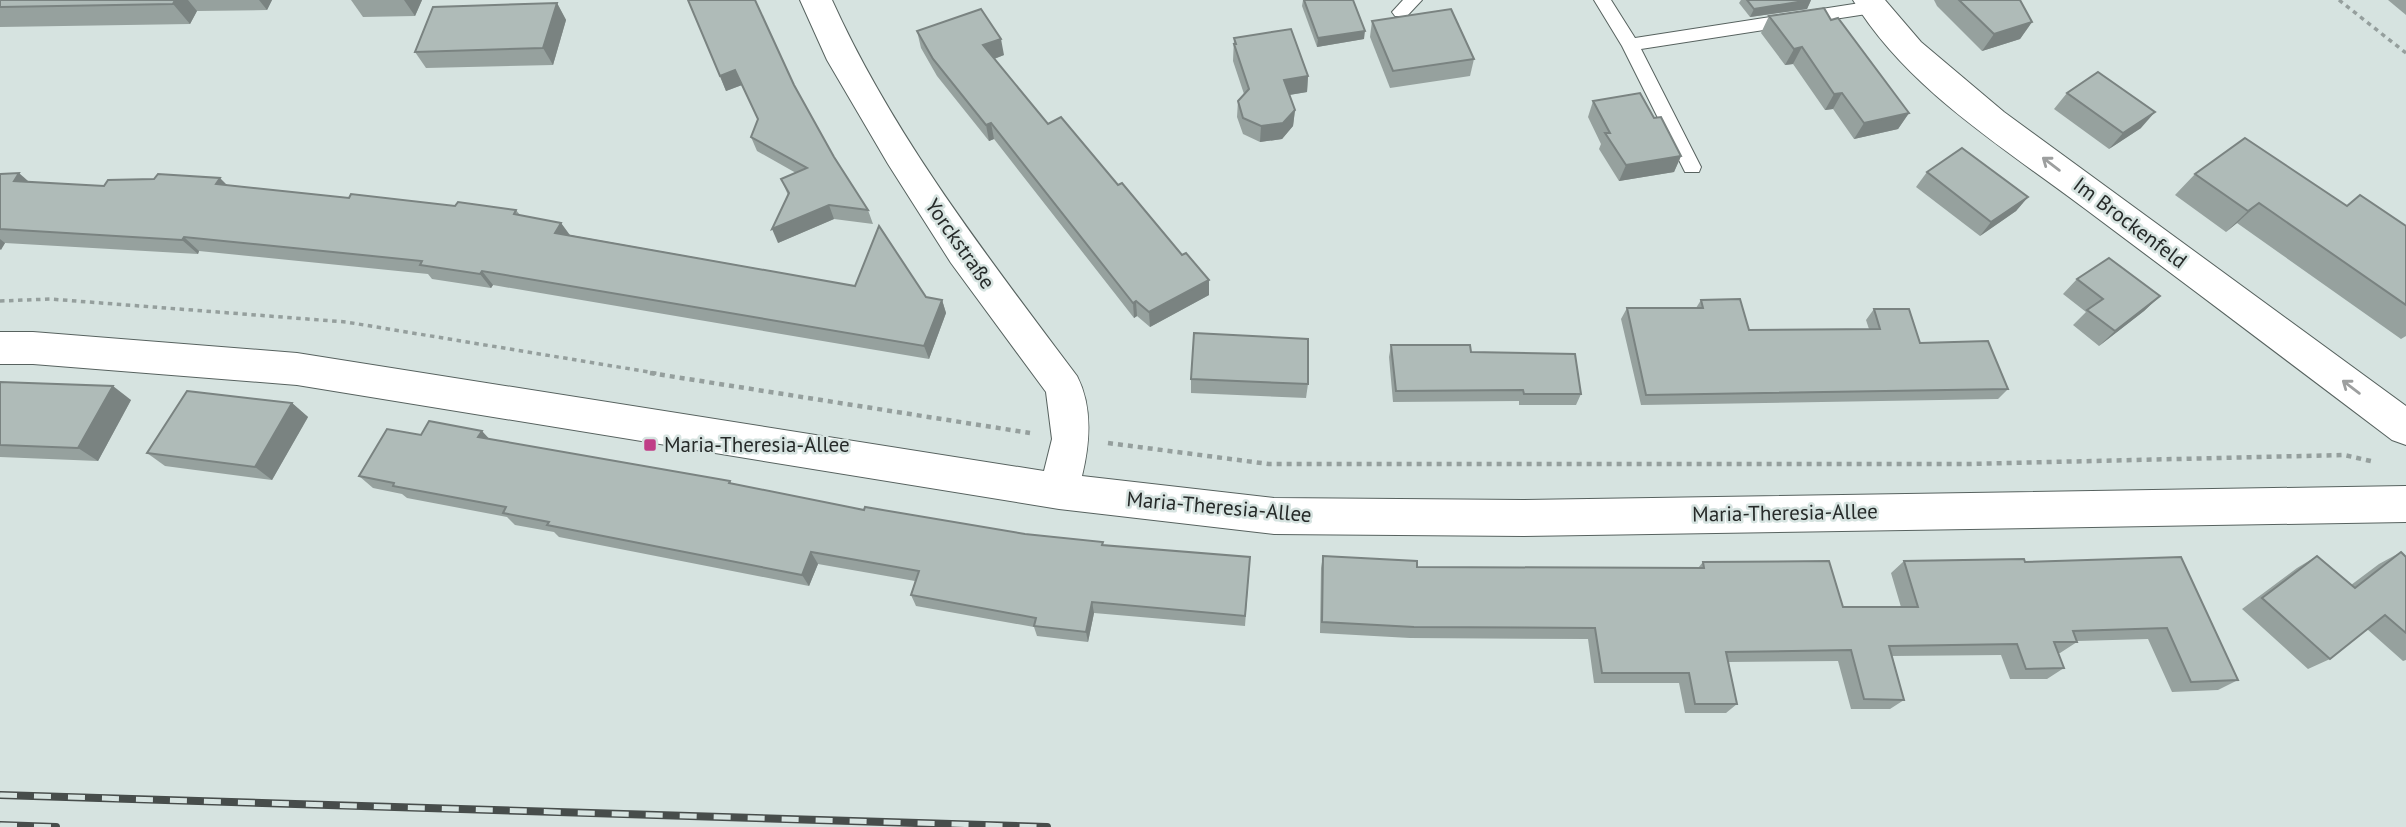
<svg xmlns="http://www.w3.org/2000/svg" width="2406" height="827" font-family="'PT Sans',sans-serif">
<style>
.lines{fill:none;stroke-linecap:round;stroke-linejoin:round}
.lane-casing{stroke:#57625f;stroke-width:2}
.street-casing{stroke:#57625f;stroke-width:2}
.path-far1{stroke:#959f9d;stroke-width:3.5;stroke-dasharray:4.5 4.5;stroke-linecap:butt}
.path{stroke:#959f9d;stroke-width:4.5;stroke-dasharray:5 5;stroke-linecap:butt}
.lane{fill:#fff;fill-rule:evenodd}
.street{fill:#fff;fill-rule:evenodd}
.rail-casing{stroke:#474d4b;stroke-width:8}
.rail{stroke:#d6e3e0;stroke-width:5;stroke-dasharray:17;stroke-linecap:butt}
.wall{fill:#96a19e}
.shaded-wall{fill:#7a8381}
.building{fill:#afbbb8;stroke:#7a8381;stroke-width:2}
.oneway{stroke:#9d9f9f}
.poi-dot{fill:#c03e87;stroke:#d6e3e0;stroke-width:2.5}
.labels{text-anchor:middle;stroke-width:5;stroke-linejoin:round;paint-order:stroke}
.street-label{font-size:21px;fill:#262a29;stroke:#d6e3e0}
.poi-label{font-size:21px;fill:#262a29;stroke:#d6e3e0;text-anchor:start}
</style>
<rect width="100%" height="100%" fill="#d6e3e0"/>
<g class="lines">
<defs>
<g id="lane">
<path d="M 1403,0 L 1422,0 L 1407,16 L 1395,16 L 1392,12 Z"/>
<path d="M 1594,0 L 1611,0 L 1635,38 L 1873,1 L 1882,7 L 1873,13 L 1641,49 L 1701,167 L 1699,172 L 1685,172 L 1622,46 Z"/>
</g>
<g id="street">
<path d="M 800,0 L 832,0 C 894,137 987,256 1077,376 C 1093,407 1090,443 1082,476 L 1274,498 L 1523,500 L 2406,486 L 2406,522 L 1523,536 L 1274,534 L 1059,509 L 297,385 L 33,364 L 0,364 L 0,332 L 33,332 L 297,353 L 1044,471 L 1052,439 L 1046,392 L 951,263 L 888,164 L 827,60 Z"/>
<path d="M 1853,0 L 1885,0 L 1921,42 L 2004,112 L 2406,406 L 2406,445 L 2392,440 C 2289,362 2187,285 2084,208 C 2003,147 1906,88 1853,0 Z"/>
</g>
</defs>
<use href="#lane" class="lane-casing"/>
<use href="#street" class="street-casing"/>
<g class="path-far1">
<path d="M 2339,0 L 2406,53"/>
<path d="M 0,301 L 50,299 L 346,322 L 661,374"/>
</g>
<g class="path">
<path d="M 650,373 L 1030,433"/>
<path d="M 1108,443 L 1269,464 L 1967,464 L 2344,455 L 2375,462"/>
</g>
<use href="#lane" class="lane"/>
<use href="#street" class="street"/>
<defs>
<g id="rail">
<path d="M 0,795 L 1047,827"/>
<path d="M 0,825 L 56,827"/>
</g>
</defs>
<use href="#rail" class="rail-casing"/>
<use href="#rail" class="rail"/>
</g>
<g class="wall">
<path d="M 0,0 L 272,0 L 267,10 L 197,11 L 190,24 L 0,27 Z"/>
<path d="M 351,0 L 422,0 L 415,16 L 363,17 Z"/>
<path d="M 688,0 L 794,85 L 834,157 L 868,210 L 873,224 L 834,219 L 778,243 L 788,195 L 781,179 L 796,173 L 757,151 L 751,137 L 758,120 L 742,85 L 726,91 Z"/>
<path d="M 1303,0 L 1353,0 L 1364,39 L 1317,47 L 1302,6 Z"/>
<path d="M 1741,0 L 1811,0 L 1807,9 L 1750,17 L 1739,3 Z"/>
<path d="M 1934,0 L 2020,0 L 2032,22 L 2020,39 L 1982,51 L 1937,6 Z"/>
<path d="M 2388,0 L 2406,0 L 2406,15 Z"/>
<path d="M 557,3 L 566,20 L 553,65 L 426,68 L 415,52 Z"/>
<path d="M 1769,16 L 1831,20 L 1909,113 L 1898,129 L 1854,139 L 1833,109 L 1825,110 L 1793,64 L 1785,65 L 1761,33 Z"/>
<path d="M 1372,21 L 1474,59 L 1470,76 L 1390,88 L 1370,37 Z"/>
<path d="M 917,31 L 1004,55 L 994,59 L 1048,124 L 1118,185 L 1182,255 L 1209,280 L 1209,295 L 1150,327 L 1137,316 L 1134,318 L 994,139 L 989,141 L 937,76 L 921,48 Z"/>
<path d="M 1234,38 L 1308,76 L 1307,92 L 1289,95 L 1295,110 L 1293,126 L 1282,139 L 1260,142 L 1243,134 L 1237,117 L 1238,101 L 1244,94 L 1233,61 Z"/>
<path d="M 2067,93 L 2141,128 L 2109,149 L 2054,109 Z"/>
<path d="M 1593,101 L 1654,118 L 1681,156 L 1674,172 L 1619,181 L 1599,149 L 1601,144 L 1588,117 Z"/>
<path d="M 1927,172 L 2028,197 L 2016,211 L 1980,236 L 1916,187 Z"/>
<path d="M 0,174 L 28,182 L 104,186 L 227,185 L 349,198 L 516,210 L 520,215 L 561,223 L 570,235 L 855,286 L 942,300 L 946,313 L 929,359 L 493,285 L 491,288 L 432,279 L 428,274 L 199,251 L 198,254 L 5,243 L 0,250 Z"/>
<path d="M 2195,174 L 2347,206 L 2406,226 L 2406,336 L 2401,339 L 2237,223 L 2226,232 L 2175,195 Z"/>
<path d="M 2077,279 L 2160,296 L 2144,311 L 2099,346 L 2073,325 L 2086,312 L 2063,294 Z"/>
<path d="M 1701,300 L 1749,330 L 1869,329 L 1866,320 L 1874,309 L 1920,343 L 2008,389 L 1998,399 L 1641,405 L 1621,319 L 1627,308 L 1696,308 Z"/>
<path d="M 1391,345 L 1471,352 L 1581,394 L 1576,405 L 1519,405 L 1519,401 L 1393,402 L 1389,357 Z"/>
<path d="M 1191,379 L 1308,384 L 1306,398 L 1191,393 Z"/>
<path d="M 0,382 L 131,400 L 98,461 L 0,457 Z"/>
<path d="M 292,403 L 308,417 L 272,480 L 165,466 L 147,453 Z"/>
<path d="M 421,435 L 489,439 L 730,481 L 732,484 L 864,510 L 1025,534 L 1103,542 L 1103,545 L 1250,557 L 1245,626 L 1094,613 L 1088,642 L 1037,636 L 1034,627 L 916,606 L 911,595 L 915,581 L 818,564 L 809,586 L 559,537 L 554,532 L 515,525 L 507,517 L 407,498 L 402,494 L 373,488 L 359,476 Z"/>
<path d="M 2401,552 L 2406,557 L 2406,660 L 2403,661 L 2367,629 L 2330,659 L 2308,669 L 2242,609 L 2297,568 L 2317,556 L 2351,585 L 2379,564 Z"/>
<path d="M 1323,556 L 1417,567 L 1698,568 L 1703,562 L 1843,607 L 1901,607 L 1891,573 L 1904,561 L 2025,562 L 2181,557 L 2238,680 L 2218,690 L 2172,692 L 2148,639 L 2077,641 L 2077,642 L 2060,653 L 2058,653 L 2064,668 L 2047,679 L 2010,679 L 2001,655 L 1892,656 L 1904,700 L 1890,709 L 1851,709 L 1838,661 L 1728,662 L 1737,704 L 1726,713 L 1685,713 L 1679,683 L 1594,683 L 1588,639 L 1410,638 L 1320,633 L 1321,568 Z"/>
</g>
<g class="shaded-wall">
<path d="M 175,0 L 188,0 L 197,11 L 190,24 L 173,4 Z"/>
<path d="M 259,0 L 272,0 L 267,10 Z"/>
<path d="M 404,0 L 422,0 L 415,16 Z"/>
<path d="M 1811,0 L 1807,9 L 1750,17 L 1754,9 Z"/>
<path d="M 557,3 L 566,20 L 553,65 L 543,48 Z"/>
<path d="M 2032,22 L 2020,39 L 1982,51 L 1994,34 Z"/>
<path d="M 1365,31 L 1364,39 L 1317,47 L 1318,38 Z"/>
<path d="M 1001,39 L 1004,55 L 986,62 L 983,45 Z"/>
<path d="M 1802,47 L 1793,64 L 1785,65 L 1794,49 Z"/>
<path d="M 735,70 L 742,85 L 726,91 L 720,76 Z"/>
<path d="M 1308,76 L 1307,92 L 1283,96 L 1284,80 Z"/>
<path d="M 1842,93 L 1833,109 L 1825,110 L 1834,94 Z"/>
<path d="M 1295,110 L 1293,126 L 1282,139 L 1260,142 L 1261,126 Z"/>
<path d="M 2155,112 L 2141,128 L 2109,149 L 2123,133 Z"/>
<path d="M 1909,113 L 1898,129 L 1854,139 L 1864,123 Z"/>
<path d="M 991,123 L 994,139 L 989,141 L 986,125 Z"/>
<path d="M 1681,156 L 1674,172 L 1619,181 L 1626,165 Z"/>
<path d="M 19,173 L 36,188 L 14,181 Z"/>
<path d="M 220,178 L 234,192 L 216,184 Z"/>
<path d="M 2028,197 L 2016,211 L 1980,236 L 1991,222 Z"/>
<path d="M 2259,203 L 2237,223 L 2226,232 L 2248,211 Z"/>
<path d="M 829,205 L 834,219 L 778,243 L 772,229 Z"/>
<path d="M 561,223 L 571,237 L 555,233 Z"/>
<path d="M 184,237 L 199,251 L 198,254 L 182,240 Z"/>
<path d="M 0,239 L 5,243 L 1,250 L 0,249 Z"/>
<path d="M 482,271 L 493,285 L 491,288 L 480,274 Z"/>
<path d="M 1209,280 L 1209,295 L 1150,327 L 1149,312 Z"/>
<path d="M 2160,296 L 2144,311 L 2099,346 L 2115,331 Z"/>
<path d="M 942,300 L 946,313 L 929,359 L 924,346 Z"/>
<path d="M 1136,301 L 1137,316 L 1134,318 L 1133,303 Z"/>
<path d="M 113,386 L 131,400 L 98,461 L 78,448 Z"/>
<path d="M 292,403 L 308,417 L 272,480 L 255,467 Z"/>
<path d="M 482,431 L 494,444 L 478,437 Z"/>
<path d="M 811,552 L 818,564 L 809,586 L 802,575 Z"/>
<path d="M 1092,602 L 1094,613 L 1088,642 L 1086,632 Z"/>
</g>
<g class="building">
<path d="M 0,0 L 175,0 L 173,4 L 0,7 Z"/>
<path d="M 688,0 L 755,0 L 794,85 L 834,157 L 868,210 L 829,205 L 772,229 L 789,193 L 781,179 L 807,168 L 751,137 L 758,119 L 735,70 L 720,76 Z"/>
<path d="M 1304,0 L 1353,0 L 1365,31 L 1318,38 Z"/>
<path d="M 1747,0 L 1810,0 L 1754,9 Z"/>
<path d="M 1959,0 L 2020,0 L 2032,22 L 1994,34 Z"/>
<path d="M 557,3 L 543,48 L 415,52 L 433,7 Z"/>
<path d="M 1824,8 L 1831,20 L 1838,18 L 1909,113 L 1864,123 L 1842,93 L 1834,94 L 1802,47 L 1794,49 L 1769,16 Z"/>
<path d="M 981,9 L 1001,39 L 983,45 L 1048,124 L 1061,117 L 1118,185 L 1122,183 L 1182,255 L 1186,253 L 1209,280 L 1149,312 L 1136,301 L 1133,303 L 991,123 L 986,125 L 933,59 L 917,31 Z"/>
<path d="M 1451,9 L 1474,59 L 1393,71 L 1372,21 Z"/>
<path d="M 1291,29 L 1308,76 L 1284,80 L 1295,110 L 1283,123 L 1261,126 L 1243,118 L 1238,101 L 1249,89 L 1234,44 L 1236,44 L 1234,38 Z"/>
<path d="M 2098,72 L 2155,112 L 2123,133 L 2067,93 Z"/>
<path d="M 1640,93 L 1654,118 L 1661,117 L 1681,156 L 1626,165 L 1605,133 L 1610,133 L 1593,101 Z"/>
<path d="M 2245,138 L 2347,206 L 2360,195 L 2406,226 L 2406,305 L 2259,203 L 2248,211 L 2195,174 Z"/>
<path d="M 1962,148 L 2028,197 L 1991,222 L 1927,172 Z"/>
<path d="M 19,173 L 14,181 L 104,186 L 108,180 L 154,179 L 158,174 L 220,178 L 216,184 L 349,198 L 351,194 L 455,206 L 458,202 L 516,210 L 514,214 L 561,223 L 555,233 L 855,286 L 879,226 L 926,297 L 942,300 L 924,346 L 482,271 L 480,274 L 420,265 L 422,261 L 184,237 L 182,240 L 0,229 L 0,174 Z"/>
<path d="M 2109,258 L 2160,296 L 2115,331 L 2087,310 L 2103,299 L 2077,279 Z"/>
<path d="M 1740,299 L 1749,330 L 1880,329 L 1874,309 L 1909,309 L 1920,343 L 1988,341 L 2008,389 L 1646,395 L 1627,308 L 1703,308 L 1701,300 Z"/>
<path d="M 1194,333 L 1308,339 L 1308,384 L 1191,379 Z"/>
<path d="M 1391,345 L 1470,345 L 1471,352 L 1575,354 L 1581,394 L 1524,394 L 1523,390 L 1396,391 Z"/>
<path d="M 0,382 L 113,386 L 78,448 L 0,445 Z"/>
<path d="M 187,391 L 292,403 L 255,467 L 147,453 Z"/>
<path d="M 429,421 L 482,431 L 478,437 L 730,481 L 729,483 L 864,510 L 865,507 L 1025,534 L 1103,542 L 1102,545 L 1250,557 L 1245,616 L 1092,602 L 1086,632 L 1034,626 L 1036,618 L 911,595 L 919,571 L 811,552 L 802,575 L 547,525 L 549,522 L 503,513 L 506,507 L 393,486 L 394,483 L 359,476 L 387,429 L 421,435 Z"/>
<path d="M 2401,552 L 2406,557 L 2406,633 L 2385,615 L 2330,659 L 2262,598 L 2317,556 L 2355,588 Z"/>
<path d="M 1323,556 L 1417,561 L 1417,567 L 1704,568 L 1703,562 L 1829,561 L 1843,607 L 1918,607 L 1904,561 L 2024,559 L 2025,562 L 2181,557 L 2238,680 L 2191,682 L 2167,628 L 2073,631 L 2077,642 L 2054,642 L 2064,668 L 2026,669 L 2017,644 L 1889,646 L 1904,700 L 1864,699 L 1851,650 L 1726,652 L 1737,704 L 1695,704 L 1689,673 L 1602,673 L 1595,628 L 1414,627 L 1322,622 Z"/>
</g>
<defs><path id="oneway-shaft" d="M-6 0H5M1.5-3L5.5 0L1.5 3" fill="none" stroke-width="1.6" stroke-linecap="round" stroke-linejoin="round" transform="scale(1.75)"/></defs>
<g class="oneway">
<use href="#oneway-shaft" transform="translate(2051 164) rotate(-143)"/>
<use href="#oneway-shaft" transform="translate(2351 387) rotate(-143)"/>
</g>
<rect class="poi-dot" x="643" y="438" width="14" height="14" rx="3.5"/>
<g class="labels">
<g class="street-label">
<text transform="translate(2130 223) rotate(37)" y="7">Im Brockenfeld</text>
<text transform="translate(960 244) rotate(55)" y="7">Yorckstraße</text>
<text transform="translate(1219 507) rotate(5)" y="7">Maria-Theresia-Allee</text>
<text transform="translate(1785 513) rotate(-1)" y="7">Maria-Theresia-Allee</text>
</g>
<g class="poi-label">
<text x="664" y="452">Maria-Theresia-Allee</text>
</g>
</g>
</svg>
